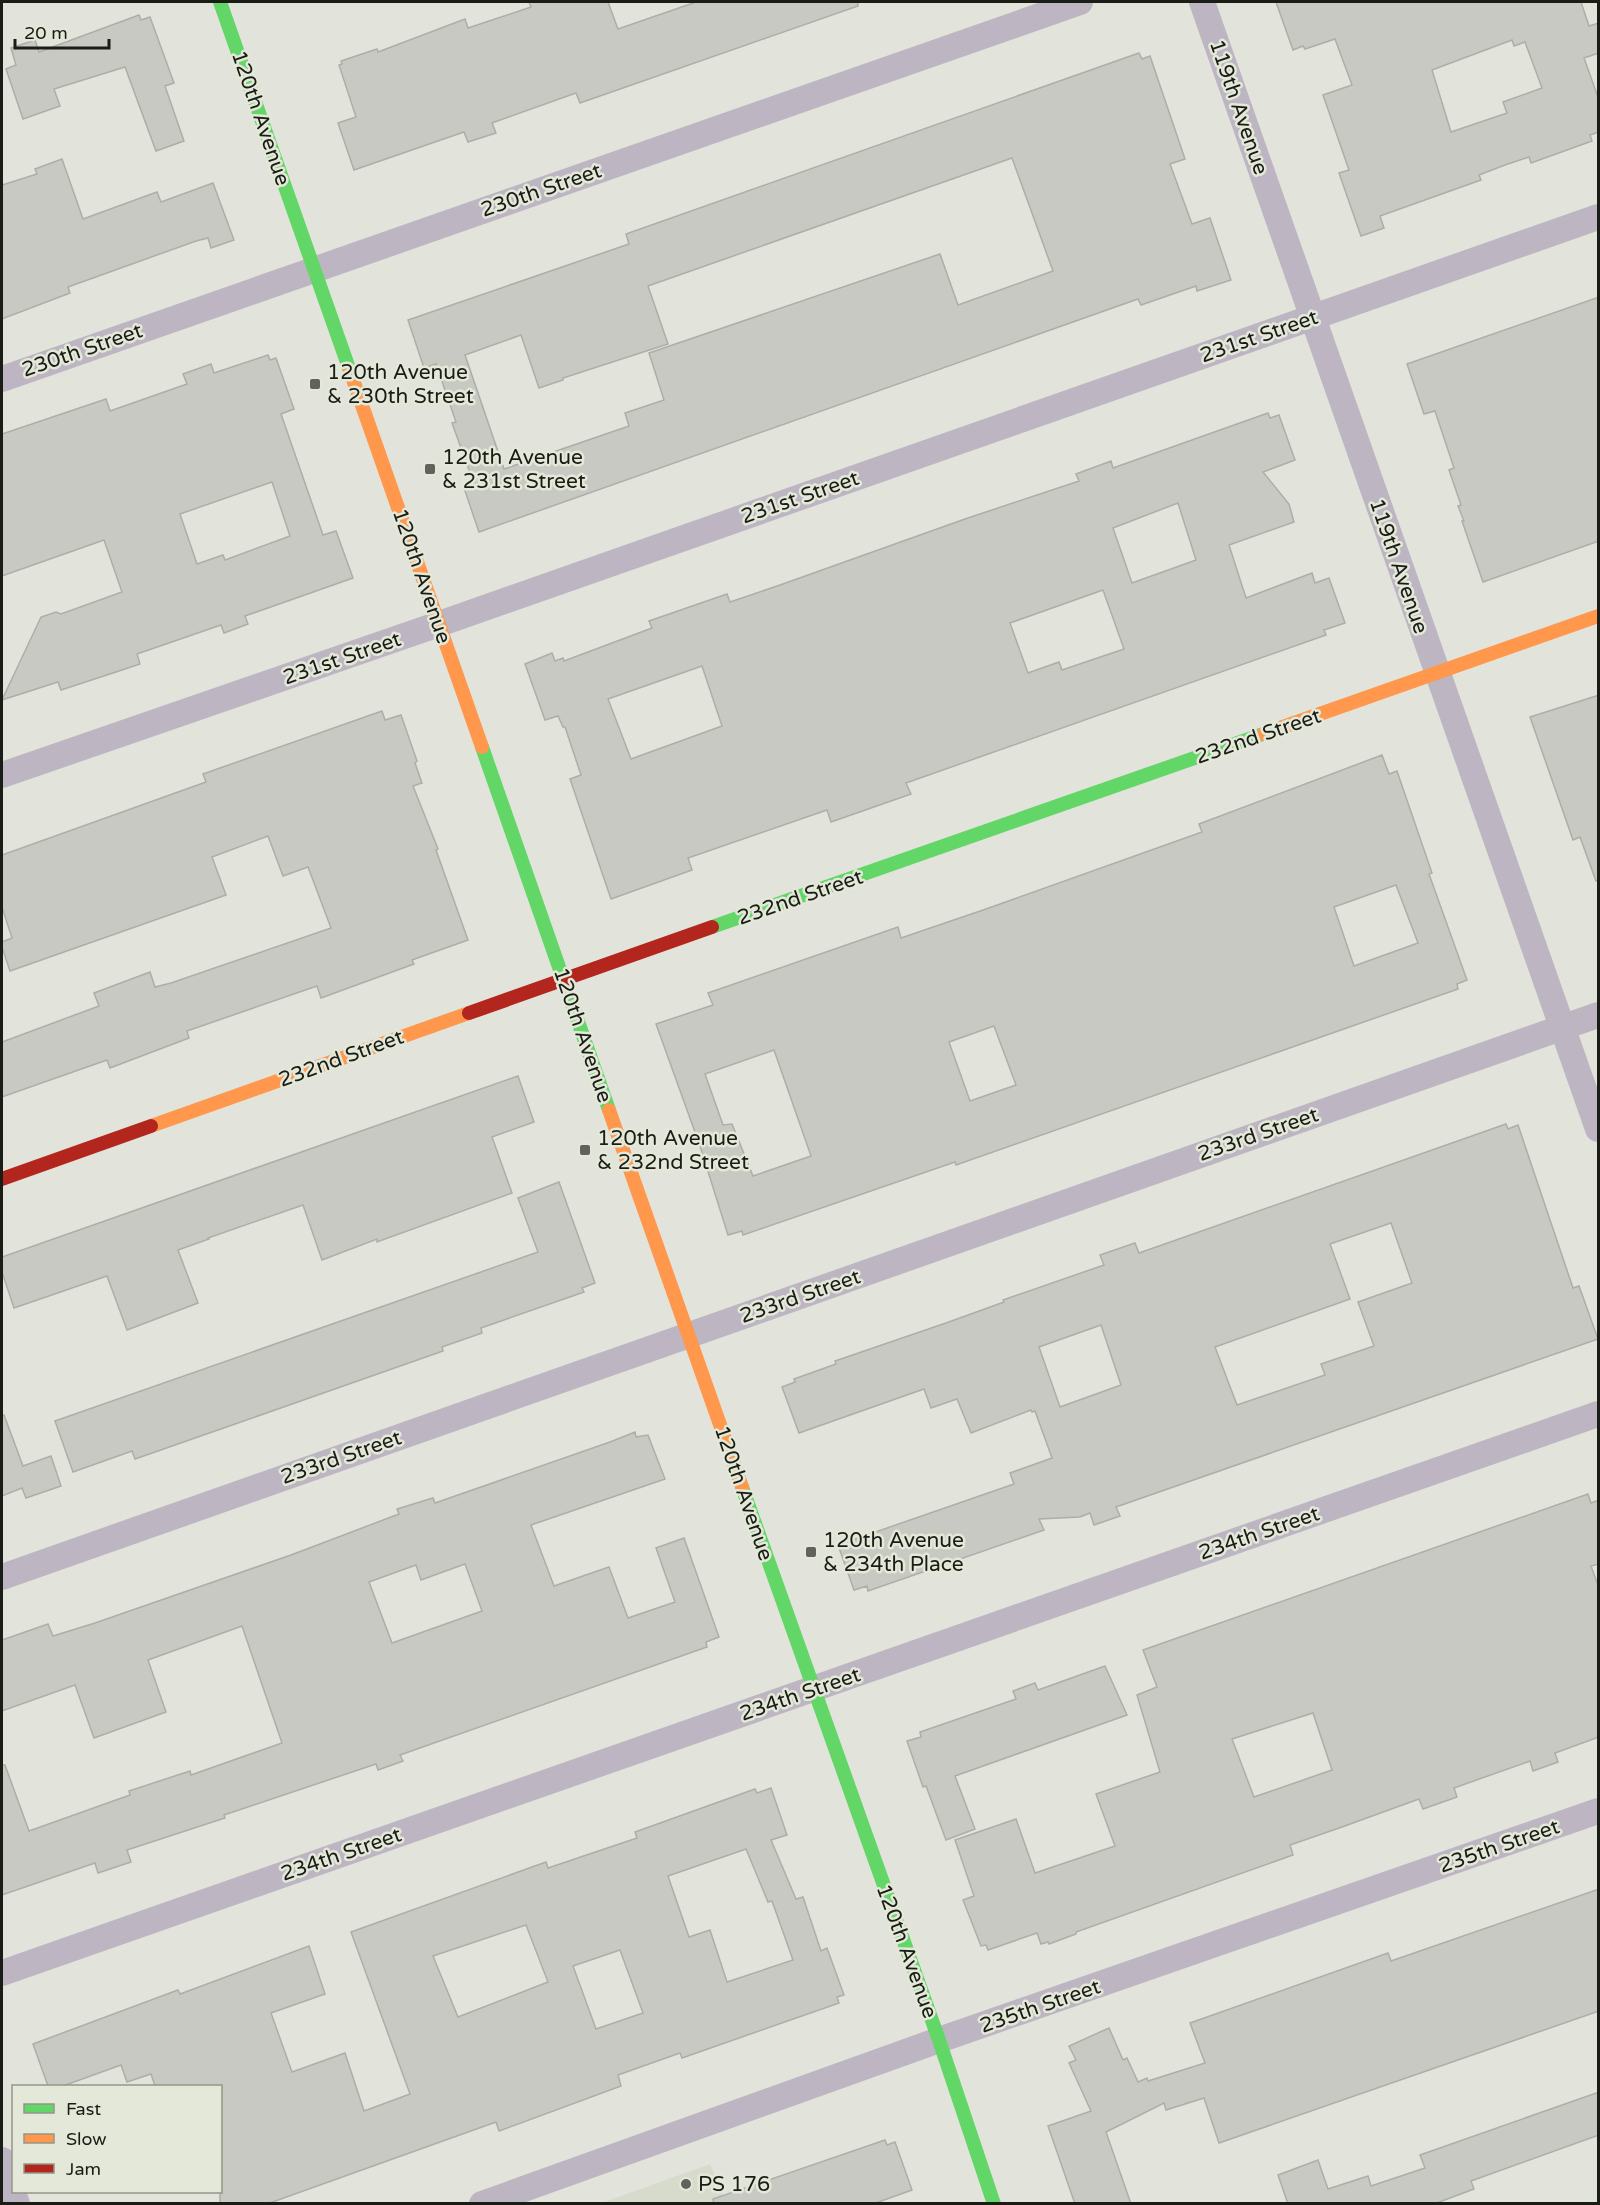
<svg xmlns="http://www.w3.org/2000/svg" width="1600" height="2205" font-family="'Varela Round',sans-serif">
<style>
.built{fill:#d6dbcb}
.building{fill:#c8c9c3;stroke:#acaea8;stroke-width:1.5;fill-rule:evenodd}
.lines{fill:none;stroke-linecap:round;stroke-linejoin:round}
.street{stroke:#bdb6c2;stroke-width:26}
.fast{stroke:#63d668;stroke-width:14}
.slow{stroke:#ff974d;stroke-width:14}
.jam{stroke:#b3261e;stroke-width:14}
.poi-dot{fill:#60625b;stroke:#e3e8d8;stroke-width:2}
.labels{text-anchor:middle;stroke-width:5;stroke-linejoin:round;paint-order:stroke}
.street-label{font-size:21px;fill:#1a1c16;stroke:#e3e8d8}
.poi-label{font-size:21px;fill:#1a1c16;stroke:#e3e8d8;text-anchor:start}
</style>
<rect width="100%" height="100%" fill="#e2e4dc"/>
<path class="built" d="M 710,2164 L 727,2203 L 599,2204 Z"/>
<g class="building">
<path d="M 529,2 L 608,2 L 618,29 L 696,2 L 858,2 L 858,6 L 580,103 L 576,93 L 492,123 L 496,133 L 468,142 L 464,132 L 354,170 L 338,123 L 356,117 L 339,65 L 342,64 L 341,61 L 377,49 L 378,52 L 465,19 L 468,28 L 531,7 Z"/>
<path d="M 1276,2 L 1581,2 L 1589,26 L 1599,23 L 1599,53 L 1584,58 L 1599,100 L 1599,132 L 1590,135 L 1592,141 L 1531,163 L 1529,157 L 1505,165 L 1479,175 L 1481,180 L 1380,216 L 1384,228 L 1361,236 L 1339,173 L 1349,170 L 1323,95 L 1352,85 L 1335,39 L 1305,49 L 1303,46 L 1293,50 ZM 1512,40 L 1514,46 L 1525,42 L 1542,88 L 1503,102 L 1507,113 L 1451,132 L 1432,70 Z"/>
<path d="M 139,15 L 141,20 L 150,17 L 174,83 L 165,86 L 184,141 L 156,151 L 125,67 L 54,89 L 60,106 L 23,119 L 6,69 L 16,65 L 11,48 L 35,40 L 39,52 Z"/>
<path d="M 1139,53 L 1142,59 L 1150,56 L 1185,159 L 1170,164 L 1192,224 L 1210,218 L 1231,280 L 1197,291 L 1196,286 L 1141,305 L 1138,299 L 479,532 L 463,485 L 473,481 L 452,423 L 456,422 L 436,364 L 424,368 L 408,320 L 629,244 L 626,234 ZM 1012,158 L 1053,271 L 958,305 L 940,254 L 649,353 L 664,400 L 625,413 L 629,426 L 504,469 L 465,355 L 521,335 L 539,388 L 563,380 L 563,378 L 668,344 L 648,286 Z"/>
<path d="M 62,159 L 83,219 L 157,192 L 161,202 L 213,183 L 234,240 L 211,248 L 208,238 L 196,241 L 68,287 L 70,293 L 2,319 L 2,185 L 37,174 L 35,169 Z"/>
<path d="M 1599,297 L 1599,541 L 1483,582 L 1462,521 L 1464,521 L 1458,506 L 1461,505 L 1449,470 L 1454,468 L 1435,411 L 1424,414 L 1407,364 Z"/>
<path d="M 268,355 L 270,360 L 276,358 L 294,409 L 281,414 L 323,535 L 336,531 L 353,578 L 245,616 L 248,624 L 224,633 L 221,625 L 137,654 L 140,664 L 116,672 L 61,690 L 58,682 L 2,700 L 41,617 L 56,612 L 61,614 L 122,592 L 104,540 L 2,576 L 2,434 L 106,399 L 110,411 L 187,384 L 183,374 L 211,364 L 214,373 ZM 272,482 L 290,536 L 225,560 L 223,555 L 197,564 L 180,514 Z"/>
<path d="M 1268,413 L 1270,418 L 1279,415 L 1295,460 L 1263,472 L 1289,504 L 1294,522 L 1229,545 L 1246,598 L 1312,573 L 1315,583 L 1329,578 L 1345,623 L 1324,630 L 1326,635 L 906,783 L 911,794 L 831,822 L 827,810 L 688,858 L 692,870 L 611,899 L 570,779 L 581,775 L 565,727 L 563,727 L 558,716 L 545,720 L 525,664 L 552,653 L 555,661 L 563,658 L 564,661 L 652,628 L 649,621 L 727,594 L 730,602 L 780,585 L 965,519 L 1079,481 L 1076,474 L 1111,461 L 1113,468 ZM 1178,503 L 1196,560 L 1132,583 L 1113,528 ZM 1103,590 L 1124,649 L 1062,670 L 1059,662 L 1028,673 L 1010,623 ZM 702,666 L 722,726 L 631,759 L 608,699 Z"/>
<path d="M 1599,695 L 1599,880 L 1596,881 L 1580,837 L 1573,840 L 1530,717 Z"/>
<path d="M 382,711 L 385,720 L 401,715 L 417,761 L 415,763 L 422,783 L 413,786 L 438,849 L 436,850 L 468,940 L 412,960 L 414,964 L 321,998 L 317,986 L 187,1031 L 189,1038 L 110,1068 L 107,1060 L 2,1097 L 2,1042 L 99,1006 L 94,993 L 150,972 L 155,987 L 171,983 L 331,928 L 308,867 L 283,876 L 268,836 L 212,857 L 226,895 L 10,971 L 2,947 L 2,942 L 12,938 L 2,907 L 2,855 L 206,782 L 203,774 Z"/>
<path d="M 1382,755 L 1389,774 L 1397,771 L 1432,873 L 1429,874 L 1467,980 L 1457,984 L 1458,989 L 956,1165 L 955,1162 L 743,1235 L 742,1231 L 728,1235 L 700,1146 L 656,1024 L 713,1005 L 708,993 L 898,927 L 901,938 L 986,909 L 1202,832 L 1199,824 ZM 1396,885 L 1418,943 L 1354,966 L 1334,907 ZM 994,1026 L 1016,1085 L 970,1101 L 949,1042 ZM 774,1050 L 811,1156 L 753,1176 L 732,1124 L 723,1125 L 705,1074 Z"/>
<path d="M 518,1076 L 534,1122 L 492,1137 L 512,1193 L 377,1242 L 377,1239 L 322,1260 L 303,1205 L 208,1238 L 209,1239 L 178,1250 L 198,1303 L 127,1330 L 107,1276 L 14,1308 L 2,1272 L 2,1257 Z"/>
<path d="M 1506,1124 L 1508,1129 L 1518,1125 L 1573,1288 L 1579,1286 L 1598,1339 L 1116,1507 L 1120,1516 L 1094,1525 L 1090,1513 L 1080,1517 L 1039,1519 L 1044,1530 L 868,1591 L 867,1586 L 854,1590 L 838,1545 L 1014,1484 L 1010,1473 L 1052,1458 L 1035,1411 L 1032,1412 L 1031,1410 L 971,1433 L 957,1399 L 931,1408 L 924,1389 L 799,1433 L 782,1387 L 795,1382 L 794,1379 L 836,1364 L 835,1361 L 946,1323 L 1004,1302 L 1003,1300 L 1104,1265 L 1100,1255 L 1135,1243 L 1139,1253 ZM 1391,1223 L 1412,1283 L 1358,1302 L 1374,1346 L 1321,1364 L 1325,1375 L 1237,1405 L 1215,1347 L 1350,1299 L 1330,1244 ZM 1101,1325 L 1121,1385 L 1060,1407 L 1039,1347 Z"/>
<path d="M 559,1182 L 595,1283 L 582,1288 L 584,1292 L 481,1328 L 482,1333 L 442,1347 L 443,1351 L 238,1423 L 135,1459 L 132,1451 L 73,1472 L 55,1421 L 538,1252 L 518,1198 Z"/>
<path d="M 4,1415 L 23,1466 L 51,1456 L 61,1486 L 26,1498 L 22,1488 L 2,1496 L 2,1416 Z"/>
<path d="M 635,1432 L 636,1437 L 648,1435 L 665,1479 L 531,1525 L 554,1586 L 609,1567 L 628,1618 L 675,1602 L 656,1548 L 684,1538 L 719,1637 L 706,1642 L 707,1647 L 400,1755 L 403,1761 L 378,1770 L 376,1764 L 224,1815 L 225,1818 L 127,1850 L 131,1862 L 98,1873 L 95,1863 L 2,1895 L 2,1765 L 5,1765 L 29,1831 L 130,1795 L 129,1791 L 190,1771 L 191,1775 L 282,1743 L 242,1626 L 148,1660 L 166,1712 L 94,1738 L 75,1685 L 2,1711 L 2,1640 L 48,1624 L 53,1636 L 95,1623 L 291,1555 L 399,1514 L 397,1509 L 433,1498 L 435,1503 L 610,1442 ZM 465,1564 L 482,1611 L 392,1643 L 369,1582 L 416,1565 L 421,1580 Z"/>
<path d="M 1588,1494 L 1591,1503 L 1599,1500 L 1599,1564 L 1591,1566 L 1599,1588 L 1599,1737 L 1555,1753 L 1558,1762 L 1533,1771 L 1530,1761 L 1454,1788 L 1457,1797 L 1423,1809 L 1419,1799 L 1342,1827 L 1290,1845 L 1293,1855 L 1076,1932 L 1076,1934 L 1049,1944 L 1048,1942 L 1041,1944 L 1037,1933 L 988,1950 L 986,1945 L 981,1946 L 963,1900 L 974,1896 L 955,1840 L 1016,1819 L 1035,1873 L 1115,1846 L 1096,1794 L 1160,1772 L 1137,1695 L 1157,1687 L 1143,1650 ZM 1313,1713 L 1332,1770 L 1254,1797 L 1232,1739 Z"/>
<path d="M 1105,1666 L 1127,1715 L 955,1776 L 975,1829 L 946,1840 L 926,1786 L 923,1787 L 907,1741 L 921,1737 L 920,1732 L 1016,1699 L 1013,1691 L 1035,1683 L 1038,1690 Z"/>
<path d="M 771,1788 L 787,1835 L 771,1840 L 796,1899 L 803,1897 L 821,1951 L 827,1948 L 844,1995 L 837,1997 L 839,2003 L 682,2058 L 680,2053 L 618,2075 L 621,2086 L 499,2131 L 496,2122 L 267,2204 L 220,2204 L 220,2086 L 155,2086 L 151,2074 L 127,2082 L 121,2065 L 63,2086 L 48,2086 L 33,2044 L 178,1990 L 180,1994 L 309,1946 L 325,1994 L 271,2013 L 292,2072 L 345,2053 L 364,2111 L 410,2094 L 351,1932 L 546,1862 L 548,1868 L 637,1838 L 635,1832 L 755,1789 L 757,1793 ZM 746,1849 L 768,1902 L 772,1901 L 793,1960 L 727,1982 L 710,1930 L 689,1937 L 668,1876 ZM 526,1925 L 548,1982 L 458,2017 L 433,1956 ZM 620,1950 L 643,2013 L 596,2029 L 573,1966 Z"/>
<path d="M 1599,1889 L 1599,2011 L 1219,2143 L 1204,2098 L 1166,2110 L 1164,2103 L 1106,2132 L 1131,2204 L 1075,2204 L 1048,2126 L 1091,2111 L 1069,2063 L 1076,2060 L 1069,2046 L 1109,2028 L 1123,2060 L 1127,2058 L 1138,2082 L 1147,2078 L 1148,2081 L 1205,2063 L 1190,2023 L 1388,1953 L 1391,1961 Z"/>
<path d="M 1599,2092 L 1599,2135 L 1471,2181 L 1474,2189 L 1434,2204 L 1288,2204 L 1278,2175 L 1318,2160 L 1328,2189 L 1368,2176 L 1371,2186 L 1425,2168 L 1420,2155 Z"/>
<path d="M 885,2140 L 887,2145 L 895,2142 L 912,2190 L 873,2204 L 714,2204 L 713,2199 Z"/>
</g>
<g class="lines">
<g class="street">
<path d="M 1202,2 L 1598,1129"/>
<path d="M 2,379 L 1080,2"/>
<path d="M 2,775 L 439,624 L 1598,217"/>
<path d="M 2,1577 L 1598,1015"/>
<path d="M 2,1973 L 1598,1414"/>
<path d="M 2,2160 L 17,2204"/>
<path d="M 482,2204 L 939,2040 L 1598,1811"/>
</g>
<g class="fast">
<path d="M 220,2 L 350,371"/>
<path d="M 482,747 L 609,1110"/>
<path d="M 712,927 L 1263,734"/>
<path d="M 742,1487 L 939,2040 L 994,2204"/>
</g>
<g class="slow">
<path d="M 350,371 L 482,747"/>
<path d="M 1263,734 L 1598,616"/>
<path d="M 609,1110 L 742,1487"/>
<path d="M 151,1126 L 469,1013"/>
</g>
<g class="jam">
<path d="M 469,1013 L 712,927"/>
<path d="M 2,1179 L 151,1126"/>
</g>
</g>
<g class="poi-dot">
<rect x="309" y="378" width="12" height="12" rx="3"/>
<rect x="424" y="463" width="12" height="12" rx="3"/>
<rect x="579" y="1144" width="12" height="12" rx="3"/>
<rect x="805" y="1546" width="12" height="12" rx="3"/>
<circle cx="686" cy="2184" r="6"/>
</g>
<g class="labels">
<g class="street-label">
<text transform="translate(1239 107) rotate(71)" y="7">119th Avenue</text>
<text transform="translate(261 118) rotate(71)" y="7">120th Avenue</text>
<text transform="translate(541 190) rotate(-19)" y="7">230th Street</text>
<text transform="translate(1259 336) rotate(-19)" y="7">231st Street</text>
<text transform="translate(82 350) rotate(-19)" y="7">230th Street</text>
<text transform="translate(800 497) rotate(-19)" y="7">231st Street</text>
<text transform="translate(1399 566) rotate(71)" y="7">119th Avenue</text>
<text transform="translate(422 576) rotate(71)" y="7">120th Avenue</text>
<text transform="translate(342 658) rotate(-19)" y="7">231st Street</text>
<text transform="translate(1258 736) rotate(-19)" y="7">232nd Street</text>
<text transform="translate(800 897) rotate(-19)" y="7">232nd Street</text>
<text transform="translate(583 1035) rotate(71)" y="7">120th Avenue</text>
<text transform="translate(341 1058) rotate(-20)" y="7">232nd Street</text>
<text transform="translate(1258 1134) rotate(-19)" y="7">233rd Street</text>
<text transform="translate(800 1296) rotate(-19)" y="7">233rd Street</text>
<text transform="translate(341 1457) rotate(-19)" y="7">233rd Street</text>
<text transform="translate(744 1493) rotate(71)" y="7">120th Avenue</text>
<text transform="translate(1259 1533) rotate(-19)" y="7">234th Street</text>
<text transform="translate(800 1694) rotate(-19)" y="7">234th Street</text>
<text transform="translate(1499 1846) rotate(-19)" y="7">235th Street</text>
<text transform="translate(341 1854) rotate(-19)" y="7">234th Street</text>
<text transform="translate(907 1951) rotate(70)" y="7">120th Avenue</text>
<text transform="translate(1040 2006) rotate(-19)" y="7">235th Street</text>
</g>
<g class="poi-label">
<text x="327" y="379">120th Avenue<tspan x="327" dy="24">&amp; 230th Street</tspan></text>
<text x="442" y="464">120th Avenue<tspan x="442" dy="24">&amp; 231st Street</tspan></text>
<text x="597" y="1145">120th Avenue<tspan x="597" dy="24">&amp; 232nd Street</tspan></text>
<text x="823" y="1547">120th Avenue<tspan x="823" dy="24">&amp; 234th Place</tspan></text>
<text x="698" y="2191">PS 176</text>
</g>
</g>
<rect width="1600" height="2205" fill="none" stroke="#1a1c16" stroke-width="6"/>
<rect x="12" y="2085" width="210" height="108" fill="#e3e8d8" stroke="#93968a" stroke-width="1.5"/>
<rect x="24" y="2104" width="30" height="9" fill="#63d668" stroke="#93968a" stroke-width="1.5"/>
<text x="66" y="2115" font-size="18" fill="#1a1c16">Fast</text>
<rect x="24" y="2134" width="30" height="9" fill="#ff974d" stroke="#93968a" stroke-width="1.5"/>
<text x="66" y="2145" font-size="18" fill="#1a1c16">Slow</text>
<rect x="24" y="2164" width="30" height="9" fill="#b3261e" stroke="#93968a" stroke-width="1.5"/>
<text x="66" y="2175" font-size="18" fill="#1a1c16">Jam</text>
<path d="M15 39v9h94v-9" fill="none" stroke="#1a1c16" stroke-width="3"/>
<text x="24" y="39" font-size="18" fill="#1a1c16" stroke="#e3e8d8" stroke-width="4.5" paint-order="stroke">20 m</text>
</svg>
